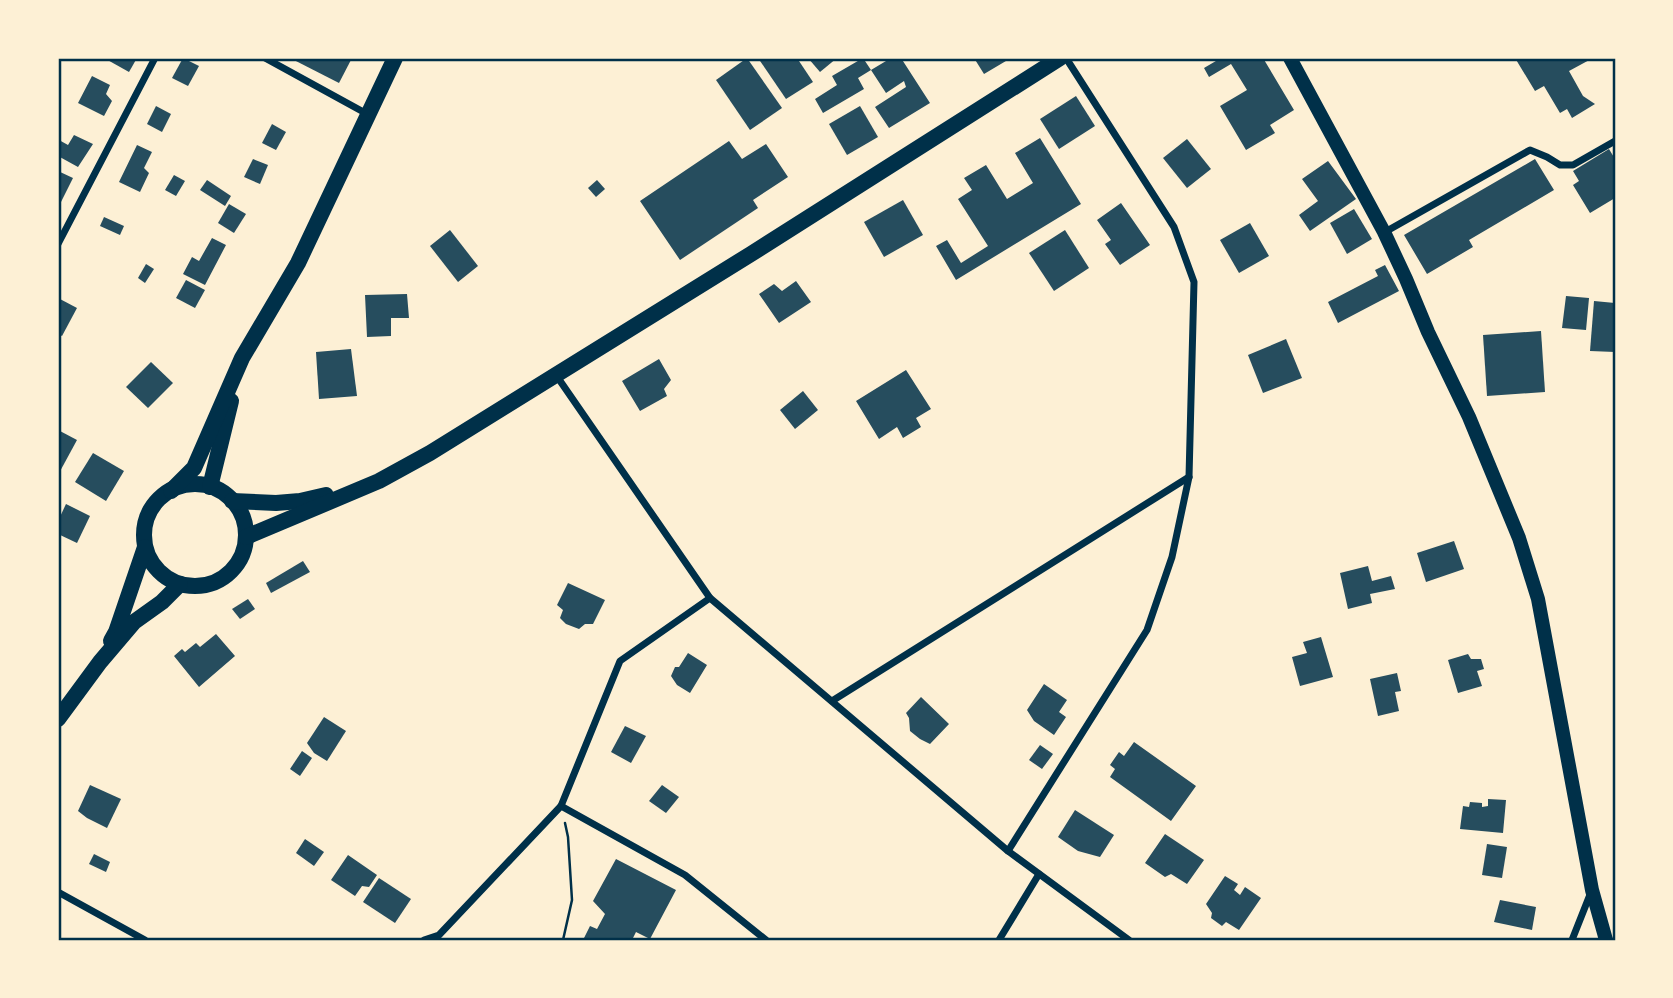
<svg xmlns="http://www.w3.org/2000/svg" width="1673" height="998" font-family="Inter,sans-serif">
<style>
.building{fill:#264d5e}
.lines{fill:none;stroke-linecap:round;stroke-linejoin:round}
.path{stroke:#003049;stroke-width:2.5}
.minor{stroke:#003049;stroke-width:7}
.secondary{stroke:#003049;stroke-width:14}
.primary{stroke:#003049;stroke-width:16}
.neatline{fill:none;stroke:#003049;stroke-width:2.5}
</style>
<rect width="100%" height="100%" fill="#fdf0d5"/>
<g class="building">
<path d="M 104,58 L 137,58 L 129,72 Z"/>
<path d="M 183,58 L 199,66 L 188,86 L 172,78 Z"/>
<path d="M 290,58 L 352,58 L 339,83 Z"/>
<path d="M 747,58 L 782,108 L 750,130 L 716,80 Z"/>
<path d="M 758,58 L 797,58 L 813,82 L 786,99 Z"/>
<path d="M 808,58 L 837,58 L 820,72 Z"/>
<path d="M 863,58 L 871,70 L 891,58 L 901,58 L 930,103 L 889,128 L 875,107 L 906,87 L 904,81 L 886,93 L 871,70 L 858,78 L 864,89 L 823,113 L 815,99 L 837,85 L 832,76 Z"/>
<path d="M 974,58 L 1011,58 L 984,74 Z"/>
<path d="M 1221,58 L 1263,58 L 1294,110 L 1270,125 L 1275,133 L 1246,150 L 1220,106 L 1247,90 L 1231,64 L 1209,77 L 1204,68 Z"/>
<path d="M 1515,58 L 1593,58 L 1569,71 L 1583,96 L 1595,104 L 1572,118 L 1567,109 L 1560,113 L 1544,86 L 1535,91 Z"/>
<path d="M 92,76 L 110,85 L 106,94 L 112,101 L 104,116 L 78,103 Z"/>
<path d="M 1076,96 L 1095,126 L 1059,149 L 1040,119 Z"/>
<path d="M 156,106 L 171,114 L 162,132 L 147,124 Z"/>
<path d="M 860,106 L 878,137 L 847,155 L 829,124 Z"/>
<path d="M 272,124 L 286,132 L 276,150 L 262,143 Z"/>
<path d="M 74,135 L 93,144 L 78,167 L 58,156 L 59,140 L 68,145 Z"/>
<path d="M 1040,138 L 1081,204 L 956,280 L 936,246 L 947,240 L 961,263 L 988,246 L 958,199 L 972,190 L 964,178 L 986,165 L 1007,199 L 1033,183 L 1015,153 Z"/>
<path d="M 1187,139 L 1211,169 L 1187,188 L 1163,158 Z"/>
<path d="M 729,141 L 742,159 L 766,144 L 788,177 L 753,200 L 758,208 L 680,260 L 640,201 Z"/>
<path d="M 137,145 L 152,152 L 144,168 L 149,173 L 140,192 L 119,182 Z"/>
<path d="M 1609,149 L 1615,159 L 1615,198 L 1590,213 L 1573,185 L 1579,181 L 1573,171 Z"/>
<path d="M 253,159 L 268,165 L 260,184 L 244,177 Z"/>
<path d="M 1535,159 L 1554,190 L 1469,240 L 1473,247 L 1427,274 L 1404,235 Z"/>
<path d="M 1328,161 L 1356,199 L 1310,231 L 1299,215 L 1318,201 L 1302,179 Z"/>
<path d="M 58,171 L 73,178 L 58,208 Z"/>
<path d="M 174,175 L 185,181 L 176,196 L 165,190 Z"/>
<path d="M 207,180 L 231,196 L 225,206 L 200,190 Z"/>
<path d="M 597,180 L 605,189 L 596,197 L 588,188 Z"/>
<path d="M 903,200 L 923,235 L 884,257 L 864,222 Z"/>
<path d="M 1121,203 L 1150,245 L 1120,265 L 1105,244 L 1111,240 L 1097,220 Z"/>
<path d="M 229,204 L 246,214 L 234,233 L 218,223 Z"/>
<path d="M 1354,209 L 1372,239 L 1347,254 L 1330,223 Z"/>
<path d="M 104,217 L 124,226 L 120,235 L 100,226 Z"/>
<path d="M 1250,223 L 1269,256 L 1239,273 L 1220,240 Z"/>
<path d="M 450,230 L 478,266 L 458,282 L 430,246 Z"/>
<path d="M 1065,230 L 1089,268 L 1054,291 L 1029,253 Z"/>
<path d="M 212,238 L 226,245 L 205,285 L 183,274 L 192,257 L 199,261 Z"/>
<path d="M 146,264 L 154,269 L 145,283 L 138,278 Z"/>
<path d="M 1385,265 L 1399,291 L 1338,323 L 1328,302 L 1378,276 L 1375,270 Z"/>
<path d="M 186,280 L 205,290 L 195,308 L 176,298 Z"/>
<path d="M 796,281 L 811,302 L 779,323 L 759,294 L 774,284 L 782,291 Z"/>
<path d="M 407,294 L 409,318 L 391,318 L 391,336 L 367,337 L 365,295 Z"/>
<path d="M 1566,296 L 1589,298 L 1586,330 L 1562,328 Z"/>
<path d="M 60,299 L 77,308 L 62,336 L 58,334 L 58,301 Z"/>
<path d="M 1594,301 L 1615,303 L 1615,352 L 1590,351 Z"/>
<path d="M 1541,331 L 1545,392 L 1487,396 L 1483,335 Z"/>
<path d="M 1286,339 L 1302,378 L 1263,393 L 1248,355 Z"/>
<path d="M 351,349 L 357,396 L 319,399 L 316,352 Z"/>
<path d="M 659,359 L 671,380 L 664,389 L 667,396 L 640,411 L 622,381 Z"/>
<path d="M 151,362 L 173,383 L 148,408 L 126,387 Z"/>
<path d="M 906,370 L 931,409 L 916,418 L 921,427 L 903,438 L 897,427 L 879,439 L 856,401 Z"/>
<path d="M 803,391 L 818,410 L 795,429 L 780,410 Z"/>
<path d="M 60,431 L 77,440 L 58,475 L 58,436 Z"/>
<path d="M 93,453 L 124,471 L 106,501 L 75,482 Z"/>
<path d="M 66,504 L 90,516 L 77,543 L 58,534 L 58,521 Z"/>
<path d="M 1454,541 L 1464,569 L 1426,582 L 1417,553 Z"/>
<path d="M 303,561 L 310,572 L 271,593 L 266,583 Z"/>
<path d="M 1368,566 L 1372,581 L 1391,576 L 1395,589 L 1370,594 L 1372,603 L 1348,609 L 1340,573 Z"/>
<path d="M 568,583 L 605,600 L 593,624 L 585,624 L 579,629 L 566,624 L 560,618 L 563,610 L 557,605 Z"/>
<path d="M 248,599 L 255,609 L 240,619 L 232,609 Z"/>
<path d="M 216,634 L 235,656 L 199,687 L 174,656 L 182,649 L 185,652 L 196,643 L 200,647 Z"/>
<path d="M 1321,637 L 1333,677 L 1300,686 L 1292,657 L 1307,653 L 1303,642 Z"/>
<path d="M 688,653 L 707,665 L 690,693 L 677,685 L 671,676 L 675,667 L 679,667 Z"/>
<path d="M 1468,654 L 1471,659 L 1481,659 L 1484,669 L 1477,671 L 1482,686 L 1458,693 L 1448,660 Z"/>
<path d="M 1397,673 L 1401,691 L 1395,692 L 1399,711 L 1378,716 L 1370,679 Z"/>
<path d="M 1044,684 L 1067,700 L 1059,712 L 1066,717 L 1054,735 L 1034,721 L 1027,710 Z"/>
<path d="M 921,697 L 949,724 L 930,744 L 920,739 L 910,731 L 909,718 L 906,713 Z"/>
<path d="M 324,717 L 346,731 L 327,761 L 314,753 L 307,743 Z"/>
<path d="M 625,726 L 646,736 L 631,763 L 611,752 Z"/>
<path d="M 1134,742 L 1196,786 L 1171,821 L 1110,777 L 1115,769 L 1110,765 L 1119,752 L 1124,756 Z"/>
<path d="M 1040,745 L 1053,754 L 1042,769 L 1029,760 Z"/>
<path d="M 302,751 L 312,758 L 300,776 L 290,769 Z"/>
<path d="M 90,785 L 121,799 L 107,828 L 87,818 L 78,811 Z"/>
<path d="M 662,785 L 679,797 L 666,813 L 649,801 Z"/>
<path d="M 1488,799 L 1506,800 L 1503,833 L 1460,829 L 1463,806 L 1469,807 L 1470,802 L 1482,803 L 1482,807 L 1488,806 Z"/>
<path d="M 1075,810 L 1114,835 L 1100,857 L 1078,851 L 1058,837 Z"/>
<path d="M 1165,834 L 1204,860 L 1187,884 L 1171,874 L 1165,877 L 1145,863 Z"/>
<path d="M 305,839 L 324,852 L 314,866 L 296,853 Z"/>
<path d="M 1487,844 L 1507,847 L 1502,878 L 1482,875 Z"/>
<path d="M 94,854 L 110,862 L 106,872 L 89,864 Z"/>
<path d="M 348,855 L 377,875 L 369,887 L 362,886 L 355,896 L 331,880 Z"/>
<path d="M 616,859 L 676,890 L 650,939 L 636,932 L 632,940 L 583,940 L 590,926 L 597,929 L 605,914 L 593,901 Z"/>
<path d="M 1225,876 L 1238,884 L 1234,890 L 1240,895 L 1245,887 L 1261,898 L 1239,930 L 1226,922 L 1222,926 L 1211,918 L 1212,913 L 1206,904 Z"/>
<path d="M 379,878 L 411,899 L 395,923 L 363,902 Z"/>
<path d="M 1500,900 L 1536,907 L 1532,930 L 1494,922 Z"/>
</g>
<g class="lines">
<path class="path" d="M 563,940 L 572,900 L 568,837 L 565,823"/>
<g class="minor">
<path d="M 265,58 L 369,115"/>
<path d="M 1385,232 L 1530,150 L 1547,157 L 1560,165 L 1573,165 L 1615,141"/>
<path d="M 58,244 L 155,58"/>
<path d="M 556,375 L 710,598 L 1008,851 L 1129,940"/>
<path d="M 832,701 L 1189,477"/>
<path d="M 561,806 L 620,661 L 710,598"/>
<path d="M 1008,851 L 1147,630 L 1172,557 L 1189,477 L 1194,282 L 1174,227 L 1066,58"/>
<path d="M 58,892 L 145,940"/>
<path d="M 424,940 L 439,935 L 561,806 L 685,875 L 766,940"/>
<path d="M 999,940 L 1039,874"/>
<path d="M 1572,940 L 1591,892"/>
</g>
<path class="secondary" d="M 1290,58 L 1384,232 L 1406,279 L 1428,332 L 1469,417 L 1519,538 L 1538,599 L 1592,890 L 1606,940"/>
<g class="primary">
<circle cx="195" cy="535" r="51"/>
<path d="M 210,487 L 231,401"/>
<path d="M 171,491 L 194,468 L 242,358 L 298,263 L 395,58"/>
<path d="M 232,501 L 276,503 L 300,501 L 326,495"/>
<path d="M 246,537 L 379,481 L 430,453 L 751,254 L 1060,58"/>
<path d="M 111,641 L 116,632 L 145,547"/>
<path d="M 58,719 L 100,662 L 134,622 L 162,602 L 180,584"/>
</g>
</g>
<rect width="1673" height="998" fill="none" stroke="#fdf0d5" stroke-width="119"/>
<rect x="60" y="60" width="1554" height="879" class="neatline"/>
</svg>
